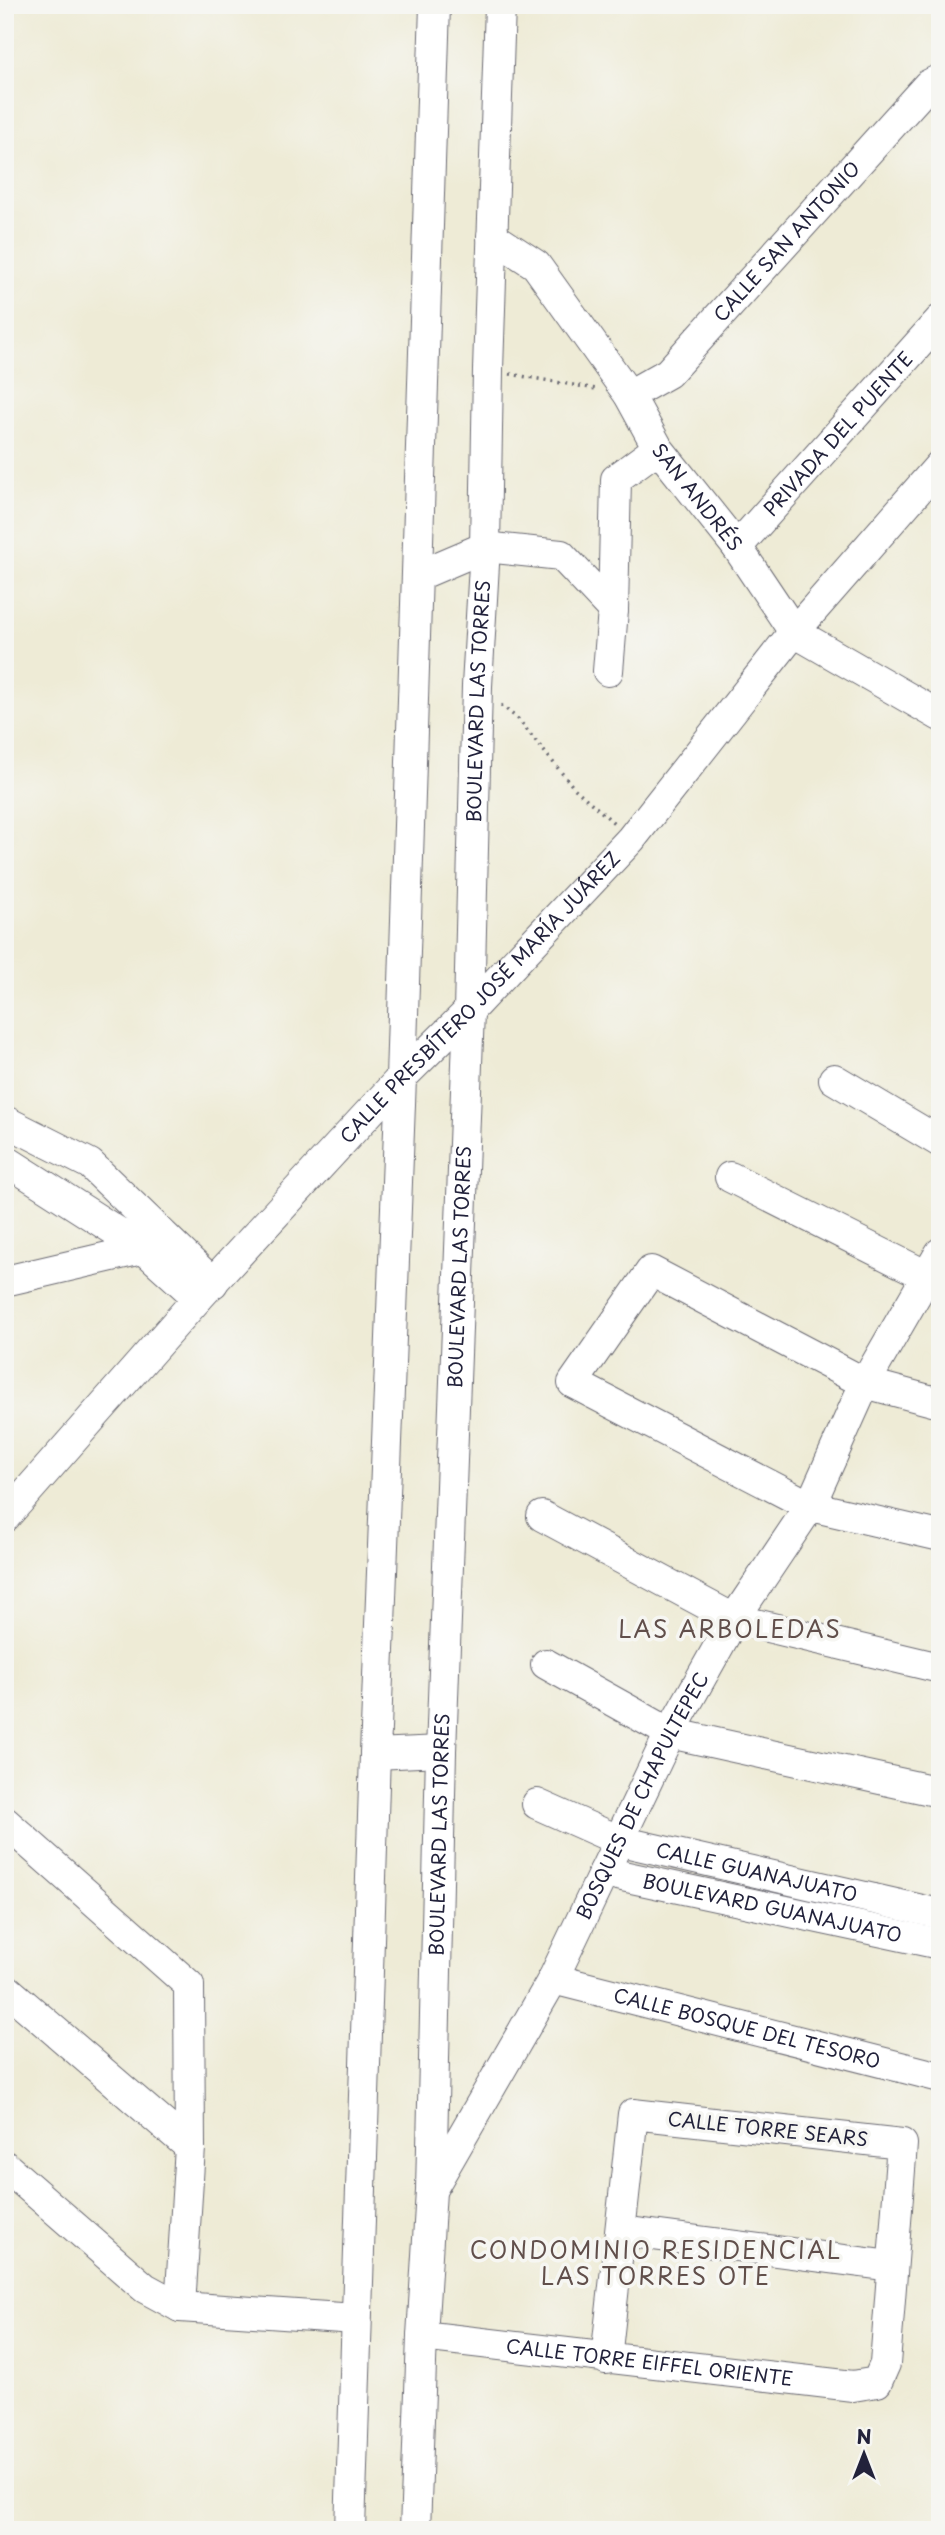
<svg xmlns="http://www.w3.org/2000/svg" width="945" height="2535" font-family="'Playpen Sans',sans-serif">
<style>
.lines{fill:none;stroke-linecap:round;stroke-linejoin:round}
.minor-casing{stroke:#696871;stroke-width:32}
.path{stroke:#696871;stroke-width:3.5;stroke-dasharray:2 5;stroke-linecap:butt}
.minor{stroke:#fff;stroke-width:30}
.labels{text-anchor:middle;stroke-width:7;stroke-linejoin:round;paint-order:stroke}
.street-label{font-size:19px;fill:#22223b;stroke:#f6f6f2}
.quarter-label{font-size:23px;letter-spacing:2px;fill:#614f4b;stroke:#f6f6f2}
</style>
<rect width="100%" height="100%" fill="#f6f6f2"/>
<filter id="ink" filterUnits="userSpaceOnUse"><feTurbulence type="fractalNoise" baseFrequency=".0143" numOctaves="2"/><feDisplacementMap in="SourceGraphic" scale="14" xChannelSelector="R" yChannelSelector="G"/><feConvolveMatrix kernelMatrix="1 2 1 2 8 2 1 2 1" color-interpolation-filters="sRGB"/></filter>
<filter id="wash" filterUnits="userSpaceOnUse"><feTurbulence type="fractalNoise" baseFrequency=".00686" numOctaves="4" result="noise"/><feDisplacementMap in="SourceGraphic" scale="28" xChannelSelector="R" yChannelSelector="G"/><feGaussianBlur stdDeviation="1.57" result="paint"/><feColorMatrix in="noise" values="0 0 0 0 0 0 0 0 0 0 0 0 0 0 0 0 0 1.4 0 .05"/><feComposite in="paint" operator="in"/></filter>
<g filter="url(#wash)">
<rect width="100%" height="100%" fill="#eeebd6"/>
</g>
<g filter="url(#ink)">
<g class="lines">
<defs>
<g id="minor">
<path id="s1" d="M 492,236 L 536,265 L 629,395 L 658,448 L 737,547 L 794,632 L 940,716"/>
<path id="s2" d="M 629,395 L 668,373 L 928,85 L 940,79"/>
<path id="s3" d="M 737,547 L 940,320"/>
<path d="M 417,576 L 485,547 L 561,555 L 613,610"/>
<path d="M 608,671 L 613,610 L 616,479 L 658,448"/>
<path d="M 834,1079 L 940,1142"/>
<path d="M 5,1121 L 90,1164 L 213,1283"/>
<path d="M 5,1160 L 144,1249 L 198,1298"/>
<path d="M 730,1177 L 927,1276 L 940,1279"/>
<path d="M 5,1281 L 155,1246"/>
<path d="M 940,1403 L 865,1383 L 651,1271 L 573,1383 L 810,1506 L 940,1536"/>
<path d="M 542,1516 L 734,1619 L 940,1668"/>
<path id="s4" d="M 5,1517 L 198,1298 L 401,1078 L 469,1011 L 631,839 L 794,632 L 940,465"/>
<path d="M 546,1664 L 670,1733 L 940,1792"/>
<path d="M 375,1754 L 441,1751"/>
<path id="s5" d="M 537,1804 L 620,1841 L 940,1914"/>
<path d="M 5,1822 L 189,1985 L 190,2147 L 180,2307"/>
<path id="s6" d="M 604,1872 L 940,1944"/>
<path id="s7" d="M 553,1979 L 940,2077"/>
<path d="M 5,1988 L 190,2147"/>
<path d="M 5,2166 L 145,2288 L 180,2307 L 356,2319"/>
<path id="s8" d="M 433,2187 L 553,1979 L 670,1733 L 734,1619 L 810,1506 L 865,1383 L 940,1253"/>
<path d="M 622,2231 L 891,2266"/>
<path id="s9" d="M 422,2336 L 853,2386 L 877,2382 L 885,2364 L 902,2144 L 633,2114 L 606,2359"/>
<path d="M 350,2530 L 375,1754 L 401,1078 L 435,5"/>
<path id="s10" d="M 415,2530 L 422,2336 L 431,2191 L 441,1751 L 469,1011 L 477,686 L 485,547 L 488,370 L 500,5"/>
</g>
</defs>
<use href="#minor" class="minor-casing"/>
<g class="path">
<path d="M 510,374 L 596,389"/>
<path d="M 501,705 L 518,719 L 574,788 L 614,823"/>
</g>
<use href="#minor" class="minor"/>
</g>
</g>
<g class="labels">
<g class="street-label">
<text dy="7" stroke="none"><textPath href="#s2" startOffset="222">CALLE SAN ANTONIO</textPath></text>
<text dy="7" stroke="none"><textPath href="#s3" startOffset="152">PRIVADA DEL PUENTE</textPath></text>
<text dy="7" stroke="none"><textPath href="#s1" startOffset="336">SAN ANDRÉS</textPath></text>
<text dy="7" stroke="none"><textPath href="#s10" startOffset="1830">BOULEVARD LAS TORRES</textPath></text>
<text dy="7" stroke="none"><textPath href="#s4" startOffset="704">CALLE PRESBÍTERO JOSÉ MARÍA JUÁREZ</textPath></text>
<text dy="7" stroke="none"><textPath href="#s10" startOffset="1264">BOULEVARD LAS TORRES</textPath></text>
<text dy="7" stroke="none"><textPath href="#s8" startOffset="444">BOSQUES DE CHAPULTEPEC</textPath></text>
<text dy="7" stroke="none"><textPath href="#s10" startOffset="696">BOULEVARD LAS TORRES</textPath></text>
<text dy="7" stroke="none"><textPath href="#s5" startOffset="231">CALLE GUANAJUATO</textPath></text>
<text dy="7" stroke="none"><textPath href="#s6" startOffset="172">BOULEVARD GUANAJUATO</textPath></text>
<text dy="7" stroke="none"><textPath href="#s7" startOffset="200">CALLE BOSQUE DEL TESORO</textPath></text>
<text transform="translate(768 2129) rotate(6)" y="7">CALLE TORRE SEARS</text>
<text dy="7" stroke="none"><textPath href="#s9" startOffset="229">CALLE TORRE EIFFEL ORIENTE</textPath></text>
</g>
<g class="quarter-label">
<text x="730" y="1638">LAS ARBOLEDAS</text>
<text x="656" y="2259">CONDOMINIO RESIDENCIAL<tspan x="656" dy="26">LAS TORRES OTE</tspan></text>
</g>
</g>
<rect width="945" height="2535" fill="none" stroke="#f6f6f2" stroke-width="28"/>
<g transform="translate(864 2454)" stroke="#f6f6f2" stroke-width="5" paint-order="stroke">
<path d="M0-5L12 26L0 18L-12 26Z" fill="#22223b"/>
<text y="-10" font-size="19" font-weight="bold" text-anchor="middle" fill="#22223b">N</text>
</g>
</svg>
